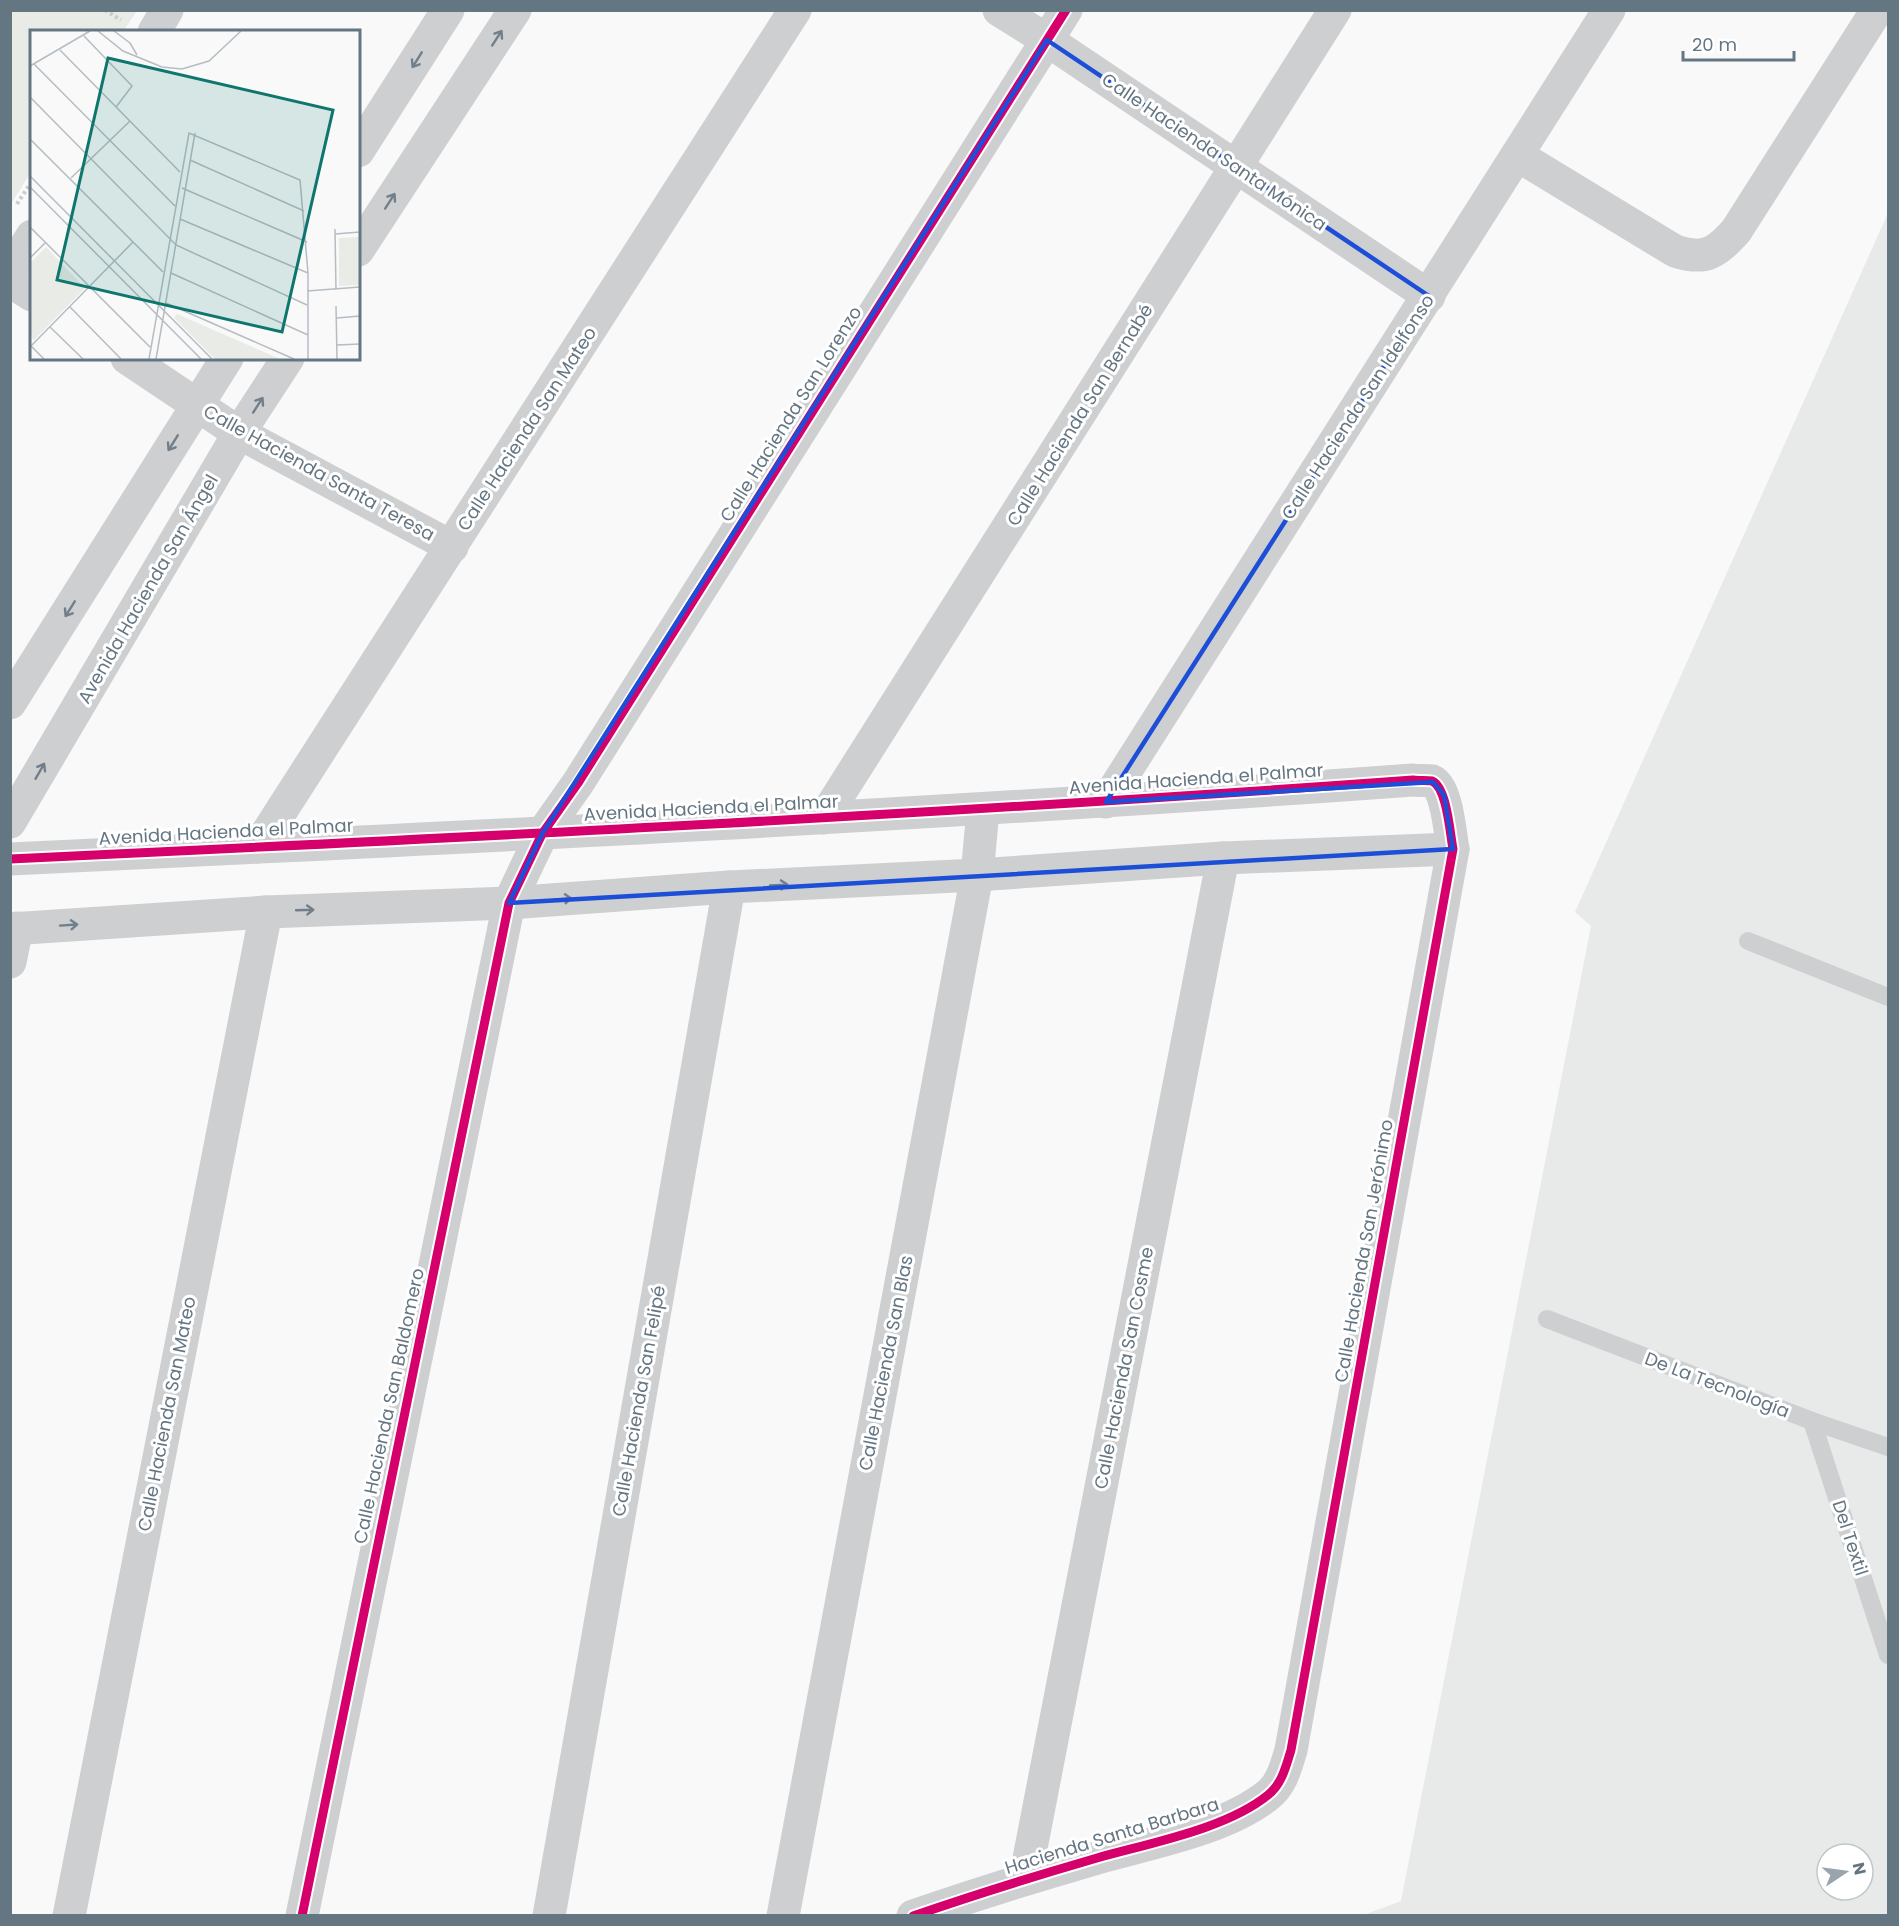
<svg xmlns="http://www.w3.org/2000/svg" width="1899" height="1926" font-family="Poppins,sans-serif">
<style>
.built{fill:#e8e9e9;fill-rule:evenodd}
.green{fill:#e8ebe6}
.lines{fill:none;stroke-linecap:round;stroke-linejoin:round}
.path{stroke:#cbcccd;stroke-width:4;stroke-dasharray:3 3;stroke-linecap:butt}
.service{stroke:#cecfd0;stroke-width:18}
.minor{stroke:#cecfd0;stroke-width:33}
.tertiary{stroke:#cecfd0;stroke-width:33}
.cycleway-casing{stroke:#fff;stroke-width:13}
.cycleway{stroke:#d6006c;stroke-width:9}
.oneway{stroke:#707f8b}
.marked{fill:none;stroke:#1d4ed8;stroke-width:4.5;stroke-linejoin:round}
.labels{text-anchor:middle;stroke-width:6;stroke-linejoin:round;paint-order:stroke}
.street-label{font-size:18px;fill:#657683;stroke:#fff}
.inset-road{fill:none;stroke:#b5bdc3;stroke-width:1.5}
.view{fill:#0f766e;fill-opacity:0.15;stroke:#0f766e;stroke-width:3}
.inset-edge{fill:none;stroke:#657683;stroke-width:3}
</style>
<rect width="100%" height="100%" fill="#f9f9f9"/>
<path class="built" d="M 1888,213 L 1888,1915 L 1361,1916 L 1401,1901 L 1591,926 L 1575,912 ZM 1827,1854 L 1863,1854 L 1863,1890 L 1827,1890 Z"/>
<path class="green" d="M 11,10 L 137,11 L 123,31 L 32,32 L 31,172 L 11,204 Z"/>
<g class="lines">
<g class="path">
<path d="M 105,10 L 121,20"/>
<path d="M 17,204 L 32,181"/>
</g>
<g class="service">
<path d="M 1748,941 L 1888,997"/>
<path d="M 1547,1319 L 1812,1421 L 1888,1447"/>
<path d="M 1812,1421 L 1888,1655"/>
</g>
<g class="minor">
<path d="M 999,10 L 1047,40 L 1429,296"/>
<path d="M 154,32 L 167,10"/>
<path d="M 1517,155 L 1675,251 C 1705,261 1716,253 1736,231 L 1877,10"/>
<path d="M 10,271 L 32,236"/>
<path d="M 10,281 L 32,295"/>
<path d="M 127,358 L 239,433 L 452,547"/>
<path d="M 1106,802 L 1609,10"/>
<path d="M 824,818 L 1335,10"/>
<path d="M 258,847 L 795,10"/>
<path d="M 10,859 C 478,837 946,814 1413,780 C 1419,781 1427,780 1432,781 C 1447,787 1450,834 1453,849 L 1291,1750 C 1286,1766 1282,1784 1268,1795 C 1226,1829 1150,1843 1097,1858 C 1035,1876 974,1895 913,1916"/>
<path d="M 10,929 L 266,912 L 509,903 L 729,887 L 977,875 L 1223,858 L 1453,849"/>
<path d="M 10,962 L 17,928"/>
<path d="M 1025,1879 L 1223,858"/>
<path d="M 69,1916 L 266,912"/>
<path d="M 302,1916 L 509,903 L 542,834 L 578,783 L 1066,10"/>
<path d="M 549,1916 L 729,887"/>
<path d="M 783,1916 L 977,875 L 983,810"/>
</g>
<g class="tertiary">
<path d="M 358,151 L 448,10"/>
<path d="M 358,250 L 515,10"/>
<path d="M 10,703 L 227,358"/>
<path d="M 10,822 L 239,433 L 288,358"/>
</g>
<defs>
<g id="cycleway">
<path d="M 10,859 C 478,837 946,814 1413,780 C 1419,781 1427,780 1432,781 C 1447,787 1450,834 1453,849 L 1291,1750 C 1286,1766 1282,1784 1268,1795 C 1226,1829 1150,1843 1097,1858 C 1035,1876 974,1895 913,1916"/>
<path d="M 302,1916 L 509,903 L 542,834 L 578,783 L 1066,10"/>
</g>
</defs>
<use href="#cycleway" class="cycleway-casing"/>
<use href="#cycleway" class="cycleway"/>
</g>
<defs><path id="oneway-shaft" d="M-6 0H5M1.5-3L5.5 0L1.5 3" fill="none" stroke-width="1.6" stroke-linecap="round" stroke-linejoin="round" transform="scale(1.5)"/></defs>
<g class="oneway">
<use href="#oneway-shaft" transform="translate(497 38) rotate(-57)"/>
<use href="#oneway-shaft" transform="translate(417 60) rotate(122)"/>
<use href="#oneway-shaft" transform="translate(390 201) rotate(-57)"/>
<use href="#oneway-shaft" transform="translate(258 405) rotate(-57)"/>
<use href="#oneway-shaft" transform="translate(173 443) rotate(122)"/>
<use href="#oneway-shaft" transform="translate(70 609) rotate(122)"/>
<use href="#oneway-shaft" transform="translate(40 771) rotate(-60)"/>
<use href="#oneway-shaft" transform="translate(779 885) rotate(-3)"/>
<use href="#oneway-shaft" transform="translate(563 899) rotate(-4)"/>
<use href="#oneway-shaft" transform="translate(305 910) rotate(-2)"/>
<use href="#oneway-shaft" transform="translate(69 925) rotate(-4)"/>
</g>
<path class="marked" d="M 1047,40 L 1429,296 L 1106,802 L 1433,782 L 1444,795 L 1453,849 L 509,903 L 542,834 Z"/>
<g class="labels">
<g class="street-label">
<text transform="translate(1214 152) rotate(34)" y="6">Calle Hacienda Santa Mónica</text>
<text transform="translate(1358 407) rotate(-57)" y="6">Calle Hacienda San Idelfonso</text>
<text transform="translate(791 414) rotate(-58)" y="6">Calle Hacienda San Lorenzo</text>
<text transform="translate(1080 415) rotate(-58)" y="6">Calle Hacienda San Bernabé</text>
<text transform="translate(527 429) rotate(-57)" y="6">Calle Hacienda San Mateo</text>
<text transform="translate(319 473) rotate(29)" y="6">Calle Hacienda Santa Teresa</text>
<text transform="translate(148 589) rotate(-60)" y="6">Avenida Hacienda San Ángel</text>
<text transform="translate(1196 779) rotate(-4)" y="6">Avenida Hacienda el Palmar</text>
<text transform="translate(711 808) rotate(-3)" y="6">Avenida Hacienda el Palmar</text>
<text transform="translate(226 832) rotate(-3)" y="6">Avenida Hacienda el Palmar</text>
<text transform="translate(1364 1251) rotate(-80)" y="6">Calle Hacienda San Jerónimo</text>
<text transform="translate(886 1363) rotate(-79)" y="6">Calle Hacienda San Blas</text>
<text transform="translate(1124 1368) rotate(-79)" y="6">Calle Hacienda San Cosme</text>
<text transform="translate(1717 1385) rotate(21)" y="6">De La Tecnología</text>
<text transform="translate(639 1401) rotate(-80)" y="6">Calle Hacienda San Felipé</text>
<text transform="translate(389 1406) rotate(-78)" y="6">Calle Hacienda San Baldomero</text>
<text transform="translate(167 1414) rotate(-79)" y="6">Calle Hacienda San Mateo</text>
<text transform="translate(1850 1538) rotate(72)" y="6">Del Textil</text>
<text transform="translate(1112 1836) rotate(-17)" y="6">Hacienda Santa Barbara</text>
</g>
</g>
<g transform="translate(30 30)">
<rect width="330" height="330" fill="#f9f9f9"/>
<path d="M 330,207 L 330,255 L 309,256 L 309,208 ZM 16,217 L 55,258 L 4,310 L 0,306 L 0,233 ZM 147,284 L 250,329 L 185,329 L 144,288 Z" fill="#e8ebe6"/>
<path class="inset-road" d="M 68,1 L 93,21 L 132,37 L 152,39 L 179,31 L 211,1M 84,1 L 100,13 L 107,25M 54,6 L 102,56 L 86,77M 30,20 L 150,142M 4,34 L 145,176M 0,36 L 60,1M 0,67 L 146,215 L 277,275M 0,109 L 133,242M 160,130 L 274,181M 0,146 L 182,329M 41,148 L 100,91M 0,157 L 171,329M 152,158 L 277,212M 150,189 L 278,243M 0,197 L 120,317M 305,199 L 306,260M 305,204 L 330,202M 0,228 L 15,213M 141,243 L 278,305M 277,261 L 330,257M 136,273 L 264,329M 306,276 L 307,329M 40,277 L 91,329M 307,288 L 330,286M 20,297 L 53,329M 0,315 L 14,329M 307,315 L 330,314M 1,316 L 103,212M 119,329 L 159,103 L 270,150 L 278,243 L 278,329M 126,329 L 165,103"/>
<path class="view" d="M 78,28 L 303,80 L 252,302 L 27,250 Z"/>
<rect width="330" height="330" class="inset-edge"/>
</g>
<rect width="1899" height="1926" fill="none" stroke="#657683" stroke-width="24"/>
<g transform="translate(1845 1872) rotate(77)"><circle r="28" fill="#ffffff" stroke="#c1c8cd" stroke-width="1.5"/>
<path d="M0-4.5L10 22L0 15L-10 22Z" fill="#99a4ac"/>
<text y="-9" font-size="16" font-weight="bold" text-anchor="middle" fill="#657683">N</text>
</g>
<path d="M1683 51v9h111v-9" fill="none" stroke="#657683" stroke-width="3"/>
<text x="1692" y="51" font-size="18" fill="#657683" stroke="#ffffff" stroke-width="4.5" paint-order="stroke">20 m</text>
</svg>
